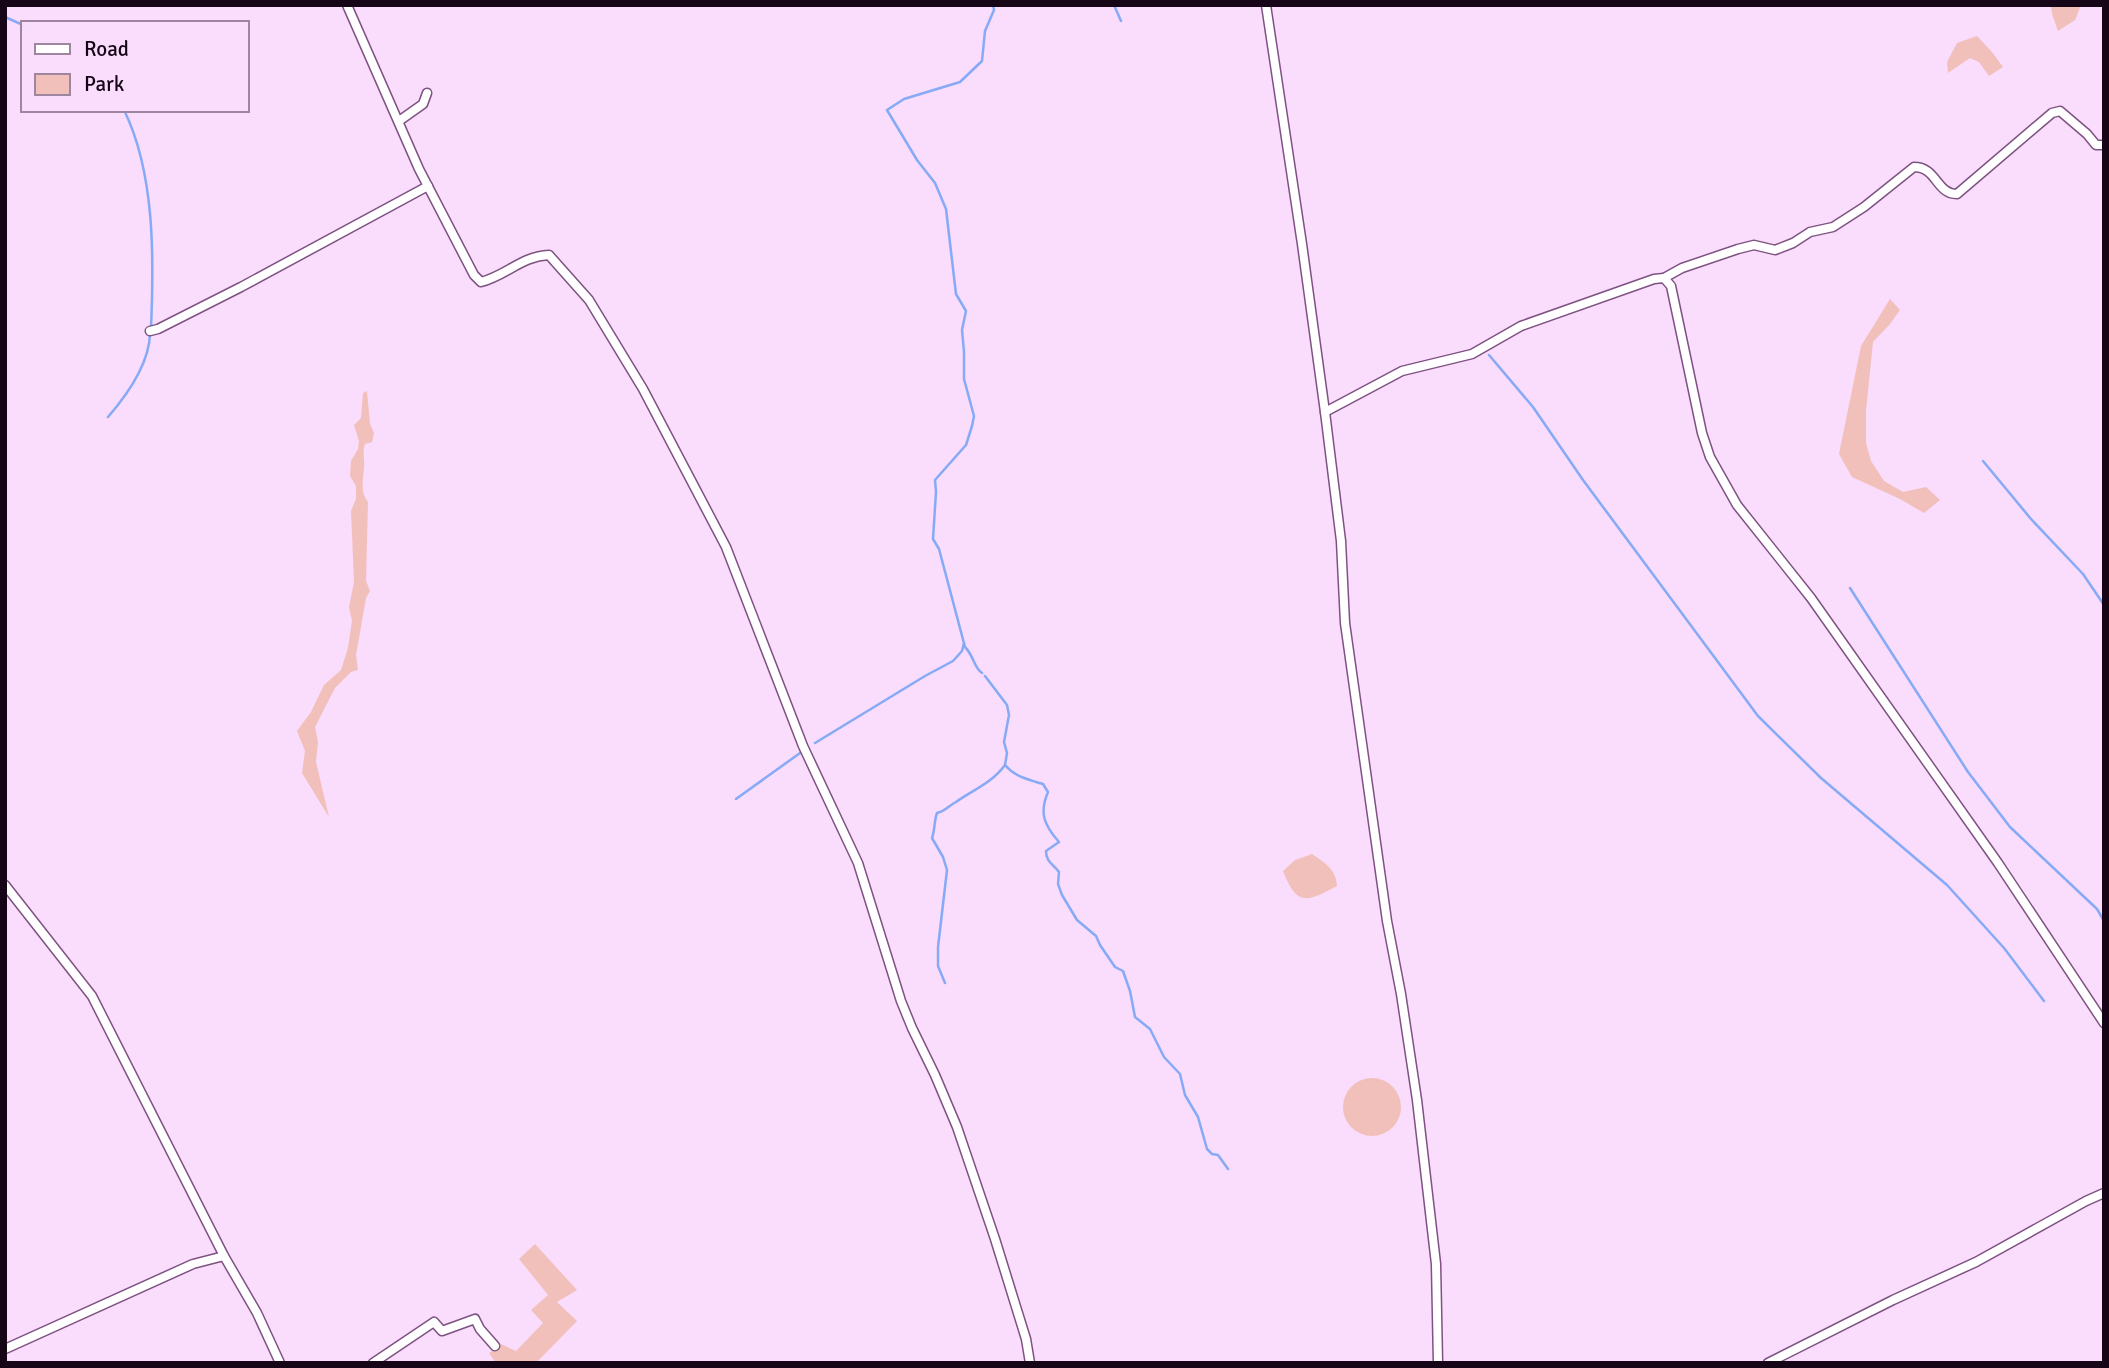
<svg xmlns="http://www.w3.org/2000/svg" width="2109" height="1368" font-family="Signika,sans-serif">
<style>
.green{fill:#f2c0bb}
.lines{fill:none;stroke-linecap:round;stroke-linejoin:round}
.stream{stroke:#86aaf6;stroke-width:2.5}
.minor-casing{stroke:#7e5282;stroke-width:11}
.minor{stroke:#fff;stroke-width:8}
</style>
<rect width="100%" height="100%" fill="#fadcfc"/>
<g class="green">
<path d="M 2051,5 L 2081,5 L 2075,20 L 2058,31 L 2052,14 Z"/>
<path d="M 1977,36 L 1992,52 L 2003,67 L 1989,76 L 1979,62 L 1970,58 L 1948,73 L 1947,62 L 1957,43 Z"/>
<path d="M 1890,299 L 1900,310 L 1890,324 L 1873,342 L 1866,411 L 1866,443 L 1871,461 L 1884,481 L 1903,492 L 1926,487 L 1940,500 L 1924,513 L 1900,499 L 1852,477 L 1839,454 L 1861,346 Z"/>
<path d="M 367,391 L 370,424 L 374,433 L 372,442 L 365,444 C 362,453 365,459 364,468 C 363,480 360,492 368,502 L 366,581 L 370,591 L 366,598 L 356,655 L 358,670 L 351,672 L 335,688 L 315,727 L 318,742 L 316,762 L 329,817 L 302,773 L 305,751 L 297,731 L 311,712 L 324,685 L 341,670 L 348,648 L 352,621 L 349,607 L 354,582 L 351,511 L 356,499 L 356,486 L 350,476 L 351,461 L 358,449 L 359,441 L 354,425 L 361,418 L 363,393 Z"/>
<path d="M 1312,854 C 1325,863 1336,869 1337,886 C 1307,902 1297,907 1283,871 L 1295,860 Z"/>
<circle cx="1372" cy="1107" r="29"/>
<path d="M 535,1244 L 577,1290 L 557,1302 L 577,1321 L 536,1363 L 496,1363 L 489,1353 L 501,1344 L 516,1351 L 543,1323 L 531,1310 L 548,1295 L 519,1259 Z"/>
</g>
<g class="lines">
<g class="stream">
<path d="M 1114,5 L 1121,21"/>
<path d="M 5,17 L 23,25"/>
<path d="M 124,110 C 155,173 154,258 151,328"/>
<path d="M 1489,355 L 1533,407 L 1583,480 L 1758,716 L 1821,778 L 1947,885 L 2004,948 L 2044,1001"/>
<path d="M 108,417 C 127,395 149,365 150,334"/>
<path d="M 1983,461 L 2031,519 L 2083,574 L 2104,605"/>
<path d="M 1850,588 L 1968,772 L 2010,827 L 2097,909 L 2104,921"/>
<path d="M 982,673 C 974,668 974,656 965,647 L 939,549 L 933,539 L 936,492 L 935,480 L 966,445 L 972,426 L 974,416 L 964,379 L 964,352 L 962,330 L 966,311 L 956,294 L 946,209 L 935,183 L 917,160 L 887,110 L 904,99 L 960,82 L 982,61 L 985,31 L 994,10 L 993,5"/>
<path d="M 985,676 L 1007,705 L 1009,715 L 1004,742 L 1007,753 L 1005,765 C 1015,777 1029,780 1043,784 L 1048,792 C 1039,813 1044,825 1059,842 L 1046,851 C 1046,862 1053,864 1059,872 L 1058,884 L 1062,895 L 1077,920 L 1096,936 L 1100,945 L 1115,967 L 1123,971 L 1130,991 L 1135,1017 L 1150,1029 L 1164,1057 L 1180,1074 L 1185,1095 L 1198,1117 L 1207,1149 L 1212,1154 L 1218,1155 L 1228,1169"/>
<path d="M 815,743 L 925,676 L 953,661 L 962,651 L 964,643"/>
<path d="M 736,799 L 800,753"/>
<path d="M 945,983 L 938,966 L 938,947 L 947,870 L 943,857 L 932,838 C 935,830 934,821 937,813 C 946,811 948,806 956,802 C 973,790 992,783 1005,765"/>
</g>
<defs>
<g id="minor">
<path d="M 347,5 L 419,169 L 474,275 L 481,282 C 507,275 522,256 549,255 L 589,300 L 643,389 L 726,547 L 803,746 L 858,863 L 901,1001 L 912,1028 L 935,1075 L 957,1127 L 995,1239 L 1026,1339 L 1030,1363"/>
<path d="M 1266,5 L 1302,244 L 1325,412 L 1341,541 L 1345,623 L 1387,921 L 1401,994 L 1417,1100 L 1436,1264 L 1438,1363"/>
<path d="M 399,121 L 423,104 L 427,93"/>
<path d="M 1664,278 L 1682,268 L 1738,249 L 1754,245 L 1775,250 L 1793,243 L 1810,232 L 1833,227 L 1864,207 L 1914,167 C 1937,167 1936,194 1957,194 L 2052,113 L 2060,111 L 2087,134 L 2096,145 L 2104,145"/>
<path d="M 150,331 L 158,329 L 241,287 L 428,186"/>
<path d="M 1325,412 L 1402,371 L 1472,354 L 1521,326 L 1654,279 L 1664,278 L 1671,286 L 1702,433 L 1710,457 L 1737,505 L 1811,598 L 1998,863 L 2104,1023"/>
<path d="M 5,885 L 92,996 L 224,1256 L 257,1313 L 280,1363"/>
<path d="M 5,1349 L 193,1264 L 224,1256"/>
<path d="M 373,1363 L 434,1322 L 442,1331 L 475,1319 L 480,1329 L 495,1346"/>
<path d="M 1768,1363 L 1893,1300 L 1976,1262 L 2086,1201 L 2104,1193"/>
</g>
</defs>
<use href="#minor" class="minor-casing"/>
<use href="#minor" class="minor"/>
</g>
<rect width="2109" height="1368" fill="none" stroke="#150516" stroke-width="14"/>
<rect x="21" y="21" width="228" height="91" fill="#fadcfc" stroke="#9e86a0" stroke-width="2"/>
<rect x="35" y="44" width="35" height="10" fill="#ffffff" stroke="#9e86a0" stroke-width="2"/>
<text x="84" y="56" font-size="21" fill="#150516">Road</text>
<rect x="35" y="74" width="35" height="21" fill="#f2c0bb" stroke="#9e86a0" stroke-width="2"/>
<text x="84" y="91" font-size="21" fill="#150516">Park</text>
</svg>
